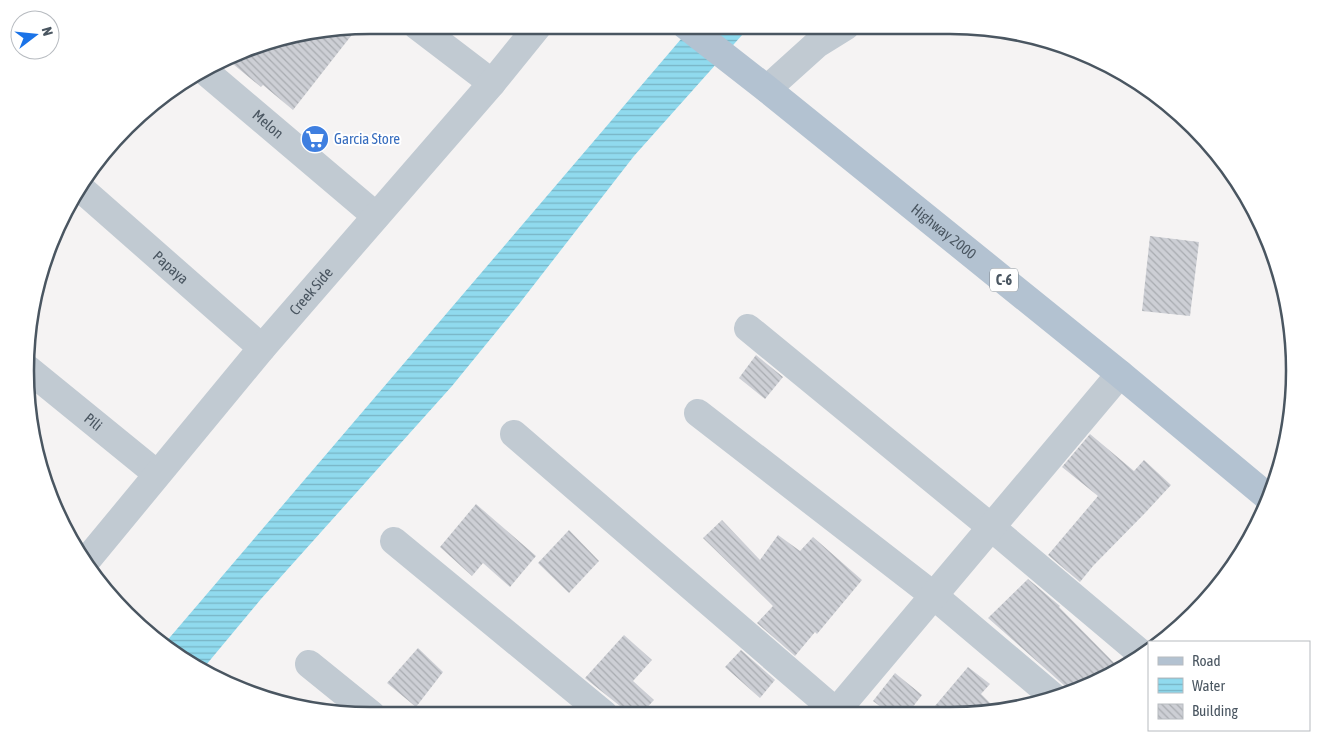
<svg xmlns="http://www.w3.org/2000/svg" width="1320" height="741" font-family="'Asap Condensed',sans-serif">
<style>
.water{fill:url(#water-rules)}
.building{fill:url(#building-back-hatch)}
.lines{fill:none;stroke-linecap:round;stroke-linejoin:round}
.minor{stroke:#c1cad2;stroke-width:28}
.major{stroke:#b3c2d1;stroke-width:28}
.labels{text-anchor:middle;stroke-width:4;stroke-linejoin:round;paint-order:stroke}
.shield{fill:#fff;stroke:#808990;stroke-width:1}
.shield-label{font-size:14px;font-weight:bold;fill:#4a5661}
.street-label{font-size:15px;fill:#4a5661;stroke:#fff}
.shop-label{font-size:15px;fill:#366cbe;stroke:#fff;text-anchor:start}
.rim{fill:none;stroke:#4a5661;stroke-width:2.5}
</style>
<defs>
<pattern id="water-rules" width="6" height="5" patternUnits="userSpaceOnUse" patternTransform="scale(1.25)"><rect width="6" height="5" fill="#90daee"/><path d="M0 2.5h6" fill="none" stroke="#78b4c4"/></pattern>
<pattern id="building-back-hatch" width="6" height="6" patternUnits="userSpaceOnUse" patternTransform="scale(1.25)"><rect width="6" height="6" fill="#cdcfd5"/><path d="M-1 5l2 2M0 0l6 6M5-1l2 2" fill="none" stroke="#a8abb0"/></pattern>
</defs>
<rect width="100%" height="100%" fill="#f5f3f3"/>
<path class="water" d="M 693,25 L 751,25 L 634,156 L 519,304 L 452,386 L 261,599 L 201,671 L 197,670 L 165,643 Z"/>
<g class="building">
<path d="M 358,27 L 293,110 L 263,85 L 261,87 L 228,60 L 260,43 Z"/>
<path d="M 1150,236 L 1199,242 L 1190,316 L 1142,311 Z"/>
<path d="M 756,355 L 783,377 L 765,399 L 739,378 Z"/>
<path d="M 1090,434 L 1134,471 L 1144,460 L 1171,485 L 1146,512 L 1093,566 L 1080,582 L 1048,555 L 1098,496 L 1062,467 Z"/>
<path d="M 476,504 L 536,556 L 510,587 L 483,563 L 472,576 L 440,547 Z"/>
<path d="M 722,520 L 760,560 L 778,535 L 800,551 L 813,537 L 862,580 L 817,634 L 815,632 L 795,656 L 757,623 L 773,606 L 703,538 Z"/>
<path d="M 569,530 L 599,561 L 569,593 L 538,563 Z"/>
<path d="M 1028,579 L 1060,606 L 1059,607 L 1120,669 L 1070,693 L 1066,687 L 988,618 Z"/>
<path d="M 624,635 L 652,660 L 633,681 L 654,700 L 641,714 L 630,714 L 585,678 Z"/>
<path d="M 418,648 L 443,672 L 416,707 L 387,683 Z"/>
<path d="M 741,650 L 775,680 L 760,698 L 725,667 Z"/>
<path d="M 968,667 L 990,684 L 981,694 L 999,712 L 929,713 Z"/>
<path d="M 895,673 L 922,695 L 908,713 L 889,713 L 873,701 Z"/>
</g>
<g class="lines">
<g class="minor">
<path d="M 416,25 L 492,83"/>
<path id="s1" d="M 206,72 L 376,216"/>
<path d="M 767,89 L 817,44 L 846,26"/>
<path id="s2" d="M 79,187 L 262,348"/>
<path d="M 748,328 L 992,528 L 1144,656"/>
<path id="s3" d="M 28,369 L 157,474"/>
<path d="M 698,413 L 933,595 L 1056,699"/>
<path d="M 514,434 L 839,714"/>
<path d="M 394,541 L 604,714"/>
<path id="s4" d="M 87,560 L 262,348 L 492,83 L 539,25"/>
<path d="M 309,664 L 372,715"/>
<path d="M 834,714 L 1120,374"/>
</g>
<path class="major" id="s5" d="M 685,25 L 767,89 L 1120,374 L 1269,498"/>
</g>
<defs>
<symbol id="supermarket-disc" viewBox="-11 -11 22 22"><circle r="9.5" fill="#3f7fe0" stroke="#fff"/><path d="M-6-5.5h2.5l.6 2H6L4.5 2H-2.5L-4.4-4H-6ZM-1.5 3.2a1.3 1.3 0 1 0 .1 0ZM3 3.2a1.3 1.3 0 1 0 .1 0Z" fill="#fff"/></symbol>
</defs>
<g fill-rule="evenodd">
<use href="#supermarket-disc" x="299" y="123" width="32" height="32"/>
</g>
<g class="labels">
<rect class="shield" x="990" y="268.5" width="28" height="23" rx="4"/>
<g class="shield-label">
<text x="1004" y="285">C-6</text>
</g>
<g class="street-label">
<text dy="5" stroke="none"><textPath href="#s1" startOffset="81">Melon</textPath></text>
<text dy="5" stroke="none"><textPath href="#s5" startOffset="331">Highway 2000</textPath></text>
<text dy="5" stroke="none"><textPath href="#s2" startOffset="122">Papaya</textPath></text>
<text dy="5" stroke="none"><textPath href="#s4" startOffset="350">Creek Side</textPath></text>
<text dy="5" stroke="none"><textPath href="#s3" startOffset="84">Pili</textPath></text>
</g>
<g class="shop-label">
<text x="334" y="144">Garcia Store</text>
</g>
</g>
<path d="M0 0H1320V741H0ZM370 34H950A336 336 0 0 1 1286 370V371A336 336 0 0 1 950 707H370A336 336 0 0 1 34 371V370A336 336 0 0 1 370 34Z" fill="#fff" fill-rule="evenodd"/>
<path class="rim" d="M370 34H950A336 336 0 0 1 1286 370V371A336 336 0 0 1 950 707H370A336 336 0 0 1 34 371V370A336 336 0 0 1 370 34Z"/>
<rect x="1148" y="641" width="162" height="90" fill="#ffffff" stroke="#b7bbc0"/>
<rect x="1158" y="657" width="25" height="8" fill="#b3c2d1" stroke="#b7bbc0"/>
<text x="1192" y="666" font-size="15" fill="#4a5661">Road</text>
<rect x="1158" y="678" width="25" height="15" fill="url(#water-rules)" stroke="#b7bbc0"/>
<text x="1192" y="691" font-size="15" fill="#4a5661">Water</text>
<rect x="1158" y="704" width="25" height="15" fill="url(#building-back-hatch)" stroke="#b7bbc0"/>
<text x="1192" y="716" font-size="15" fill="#4a5661">Building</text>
<g transform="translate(35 35) rotate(74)"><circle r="24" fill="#ffffff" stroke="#b7bbc0"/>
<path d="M0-4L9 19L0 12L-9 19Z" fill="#1a73e8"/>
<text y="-8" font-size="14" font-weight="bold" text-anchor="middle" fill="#4a5661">N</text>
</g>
</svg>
